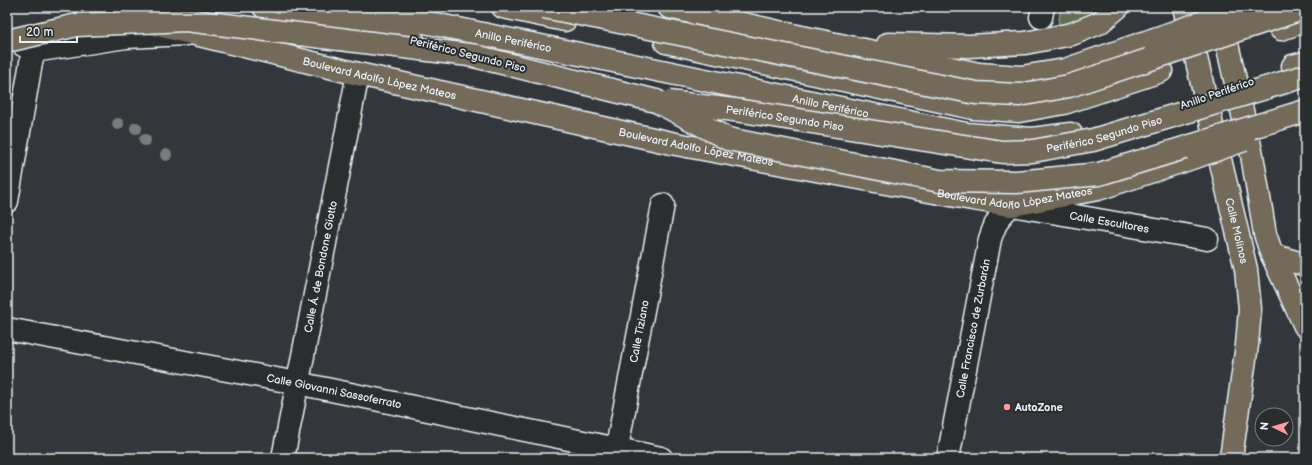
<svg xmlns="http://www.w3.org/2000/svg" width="1312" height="465" font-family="'Balsamiq Sans',sans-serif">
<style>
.green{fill:#646e55;stroke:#a6b0a6}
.building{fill:#575d6f;stroke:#e8f1f8}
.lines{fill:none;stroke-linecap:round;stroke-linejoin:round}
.minor-casing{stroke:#e8f1f8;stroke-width:25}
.major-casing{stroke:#e8f1f8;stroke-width:25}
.highway-casing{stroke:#e8f1f8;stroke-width:25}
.minor{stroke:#2a2d2e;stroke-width:22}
.major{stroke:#736b5a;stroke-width:22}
.highway{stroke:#736b5a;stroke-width:22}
.major-bridge-casing{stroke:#e8f1f8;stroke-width:25;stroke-linecap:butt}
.highway-bridge-casing{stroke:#e8f1f8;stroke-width:25;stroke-linecap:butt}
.major-bridge{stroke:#736b5a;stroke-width:22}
.highway-bridge{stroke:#736b5a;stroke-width:22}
.tree{fill:#767d7b}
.poi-dot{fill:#ff9aa2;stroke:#2a2d2e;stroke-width:1.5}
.labels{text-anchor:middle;stroke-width:4;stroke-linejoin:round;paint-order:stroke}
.street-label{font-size:11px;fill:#e8f1f8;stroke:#2a2d2e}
.poi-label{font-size:11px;font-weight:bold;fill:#e8f1f8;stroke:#2a2d2e;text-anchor:start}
</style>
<rect width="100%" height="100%" fill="#33373b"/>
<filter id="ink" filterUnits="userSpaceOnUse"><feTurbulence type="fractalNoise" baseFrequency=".025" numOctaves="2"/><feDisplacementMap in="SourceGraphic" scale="8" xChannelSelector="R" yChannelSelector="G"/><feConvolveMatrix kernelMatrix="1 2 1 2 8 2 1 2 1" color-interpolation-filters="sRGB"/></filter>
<g filter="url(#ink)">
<path class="green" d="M 1061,7 L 1109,7 L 1057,31 Z"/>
<path class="building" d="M 956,7 L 974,7 L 973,11 Z"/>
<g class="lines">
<defs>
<g id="minor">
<path d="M 1041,17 L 1043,7"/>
<path d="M 23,45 L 33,51 L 126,37 L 186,34"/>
<path d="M 7,201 L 33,51"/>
<path id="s1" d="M 7,329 L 297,383 L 661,458"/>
<path id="s2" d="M 283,458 L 358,74"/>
<path id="s3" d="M 615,458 L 663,205"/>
<path id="s4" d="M 948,458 L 990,239 C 995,224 999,215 1012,205 L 1207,239"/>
</g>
<g id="major">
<path id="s5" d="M 85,7 L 358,74 L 676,144 L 972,199 L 1012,205 L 1098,189 L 1198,156"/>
<path d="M 669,7 L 792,35 L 979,74 L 1021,77 L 1065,70 L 1152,40"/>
<path id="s6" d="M 1184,7 L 1246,269 L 1250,309 L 1247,345 L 1231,458"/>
<path d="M 1221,17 L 1252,155 L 1265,234 L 1272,255 L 1305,326"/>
<path d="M 888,44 L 969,46 L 1025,43 L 1072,34 L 1099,23 L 1118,7"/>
<path d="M 1272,255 L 1299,263 L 1305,262"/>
</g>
<g id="highway">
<path d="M 264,7 L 345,24 L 413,40"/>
<path id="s7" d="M 352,7 L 966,134 L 1032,139 L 1071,134"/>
<path d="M 503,7 L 565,20"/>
<path d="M 1281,29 L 1305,21"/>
<path d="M 666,42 L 973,108 L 1019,111 L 1064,103 L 1161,71"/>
<path d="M 458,52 L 656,101"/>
<path d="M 1293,66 L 1305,63"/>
</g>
</defs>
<use href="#minor" class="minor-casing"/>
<use href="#major" class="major-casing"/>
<use href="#highway" class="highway-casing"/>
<use href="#minor" class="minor"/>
<use href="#major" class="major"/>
<use href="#highway" class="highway"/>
<defs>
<g id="major-bridge">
<path d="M 1152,40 L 1246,7"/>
<path d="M 1198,156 L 1244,140"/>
</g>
<g id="highway-bridge">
<path d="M 544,7 L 976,93 L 1019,95 L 1069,86 L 1305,8"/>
<path d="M 7,41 L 77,25 L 186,20 L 477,56"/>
<path d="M 656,101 L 728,139 L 940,181 L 1017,182 L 1099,174 L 1305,111"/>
<path id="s8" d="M 669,102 L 742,111 L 1002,152 L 1033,151 L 1093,140 L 1305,76"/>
</g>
</defs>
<use href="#major-bridge" class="major-bridge-casing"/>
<use href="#highway-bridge" class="highway-bridge-casing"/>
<use href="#major-bridge" class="major-bridge"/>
<use href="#highway-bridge" class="highway-bridge"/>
</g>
<g class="tree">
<circle cx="118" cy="124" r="6"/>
<circle cx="136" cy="128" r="6"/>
<circle cx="145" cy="140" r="6"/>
<circle cx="166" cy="155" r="6"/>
</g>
</g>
<circle class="poi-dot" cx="1007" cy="407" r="4"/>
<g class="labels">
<g class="street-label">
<text dy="4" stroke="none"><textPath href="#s7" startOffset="165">Anillo Periférico</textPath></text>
<text transform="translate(468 54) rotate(14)" y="4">Periférico Segundo Piso</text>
<text dy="4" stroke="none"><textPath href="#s5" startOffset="303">Boulevard Adolfo López Mateos</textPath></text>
<text transform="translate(1217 93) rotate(-19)" y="4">Anillo Periférico</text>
<text dy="4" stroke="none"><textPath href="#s7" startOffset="489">Anillo Periférico</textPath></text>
<text dy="4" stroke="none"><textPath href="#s8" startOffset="117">Periférico Segundo Piso</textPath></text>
<text dy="4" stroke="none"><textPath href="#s8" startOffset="441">Periférico Segundo Piso</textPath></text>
<text dy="4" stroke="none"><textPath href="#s5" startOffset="627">Boulevard Adolfo López Mateos</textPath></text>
<text dy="4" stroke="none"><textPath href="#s5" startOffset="951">Boulevard Adolfo López Mateos</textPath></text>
<text dy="4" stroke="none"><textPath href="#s4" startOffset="363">Calle Escultores</textPath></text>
<text dy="4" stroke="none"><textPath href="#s6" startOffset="230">Calle Molinos</textPath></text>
<text dy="4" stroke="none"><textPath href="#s2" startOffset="195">Calle Á. de Bondone Giotto</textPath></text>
<text dy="4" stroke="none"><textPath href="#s4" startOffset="132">Calle Francisco de Zurbarán</textPath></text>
<text dy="4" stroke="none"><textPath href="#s3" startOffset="129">Calle Tiziano</textPath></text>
<text dy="4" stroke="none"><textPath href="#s1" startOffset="333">Calle Giovanni Sassoferrato</textPath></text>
</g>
<g class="poi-label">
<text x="1015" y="411">AutoZone</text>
</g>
</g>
<rect width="1312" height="465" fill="none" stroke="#2a2d2e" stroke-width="24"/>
<rect x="12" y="12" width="1288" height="441" fill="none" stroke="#e8f1f8" stroke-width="1.5" filter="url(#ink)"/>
<g transform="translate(1274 427) rotate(275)"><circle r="19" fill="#2a2d2e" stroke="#767b7f"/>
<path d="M0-3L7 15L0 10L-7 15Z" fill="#ff9aa2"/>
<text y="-6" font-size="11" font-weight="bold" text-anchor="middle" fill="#e8f1f8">N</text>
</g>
<path d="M20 36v6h57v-6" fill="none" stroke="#e8f1f8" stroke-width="2"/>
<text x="26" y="36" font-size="12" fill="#e8f1f8" stroke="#2a2d2e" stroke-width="3" paint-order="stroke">20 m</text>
</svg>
